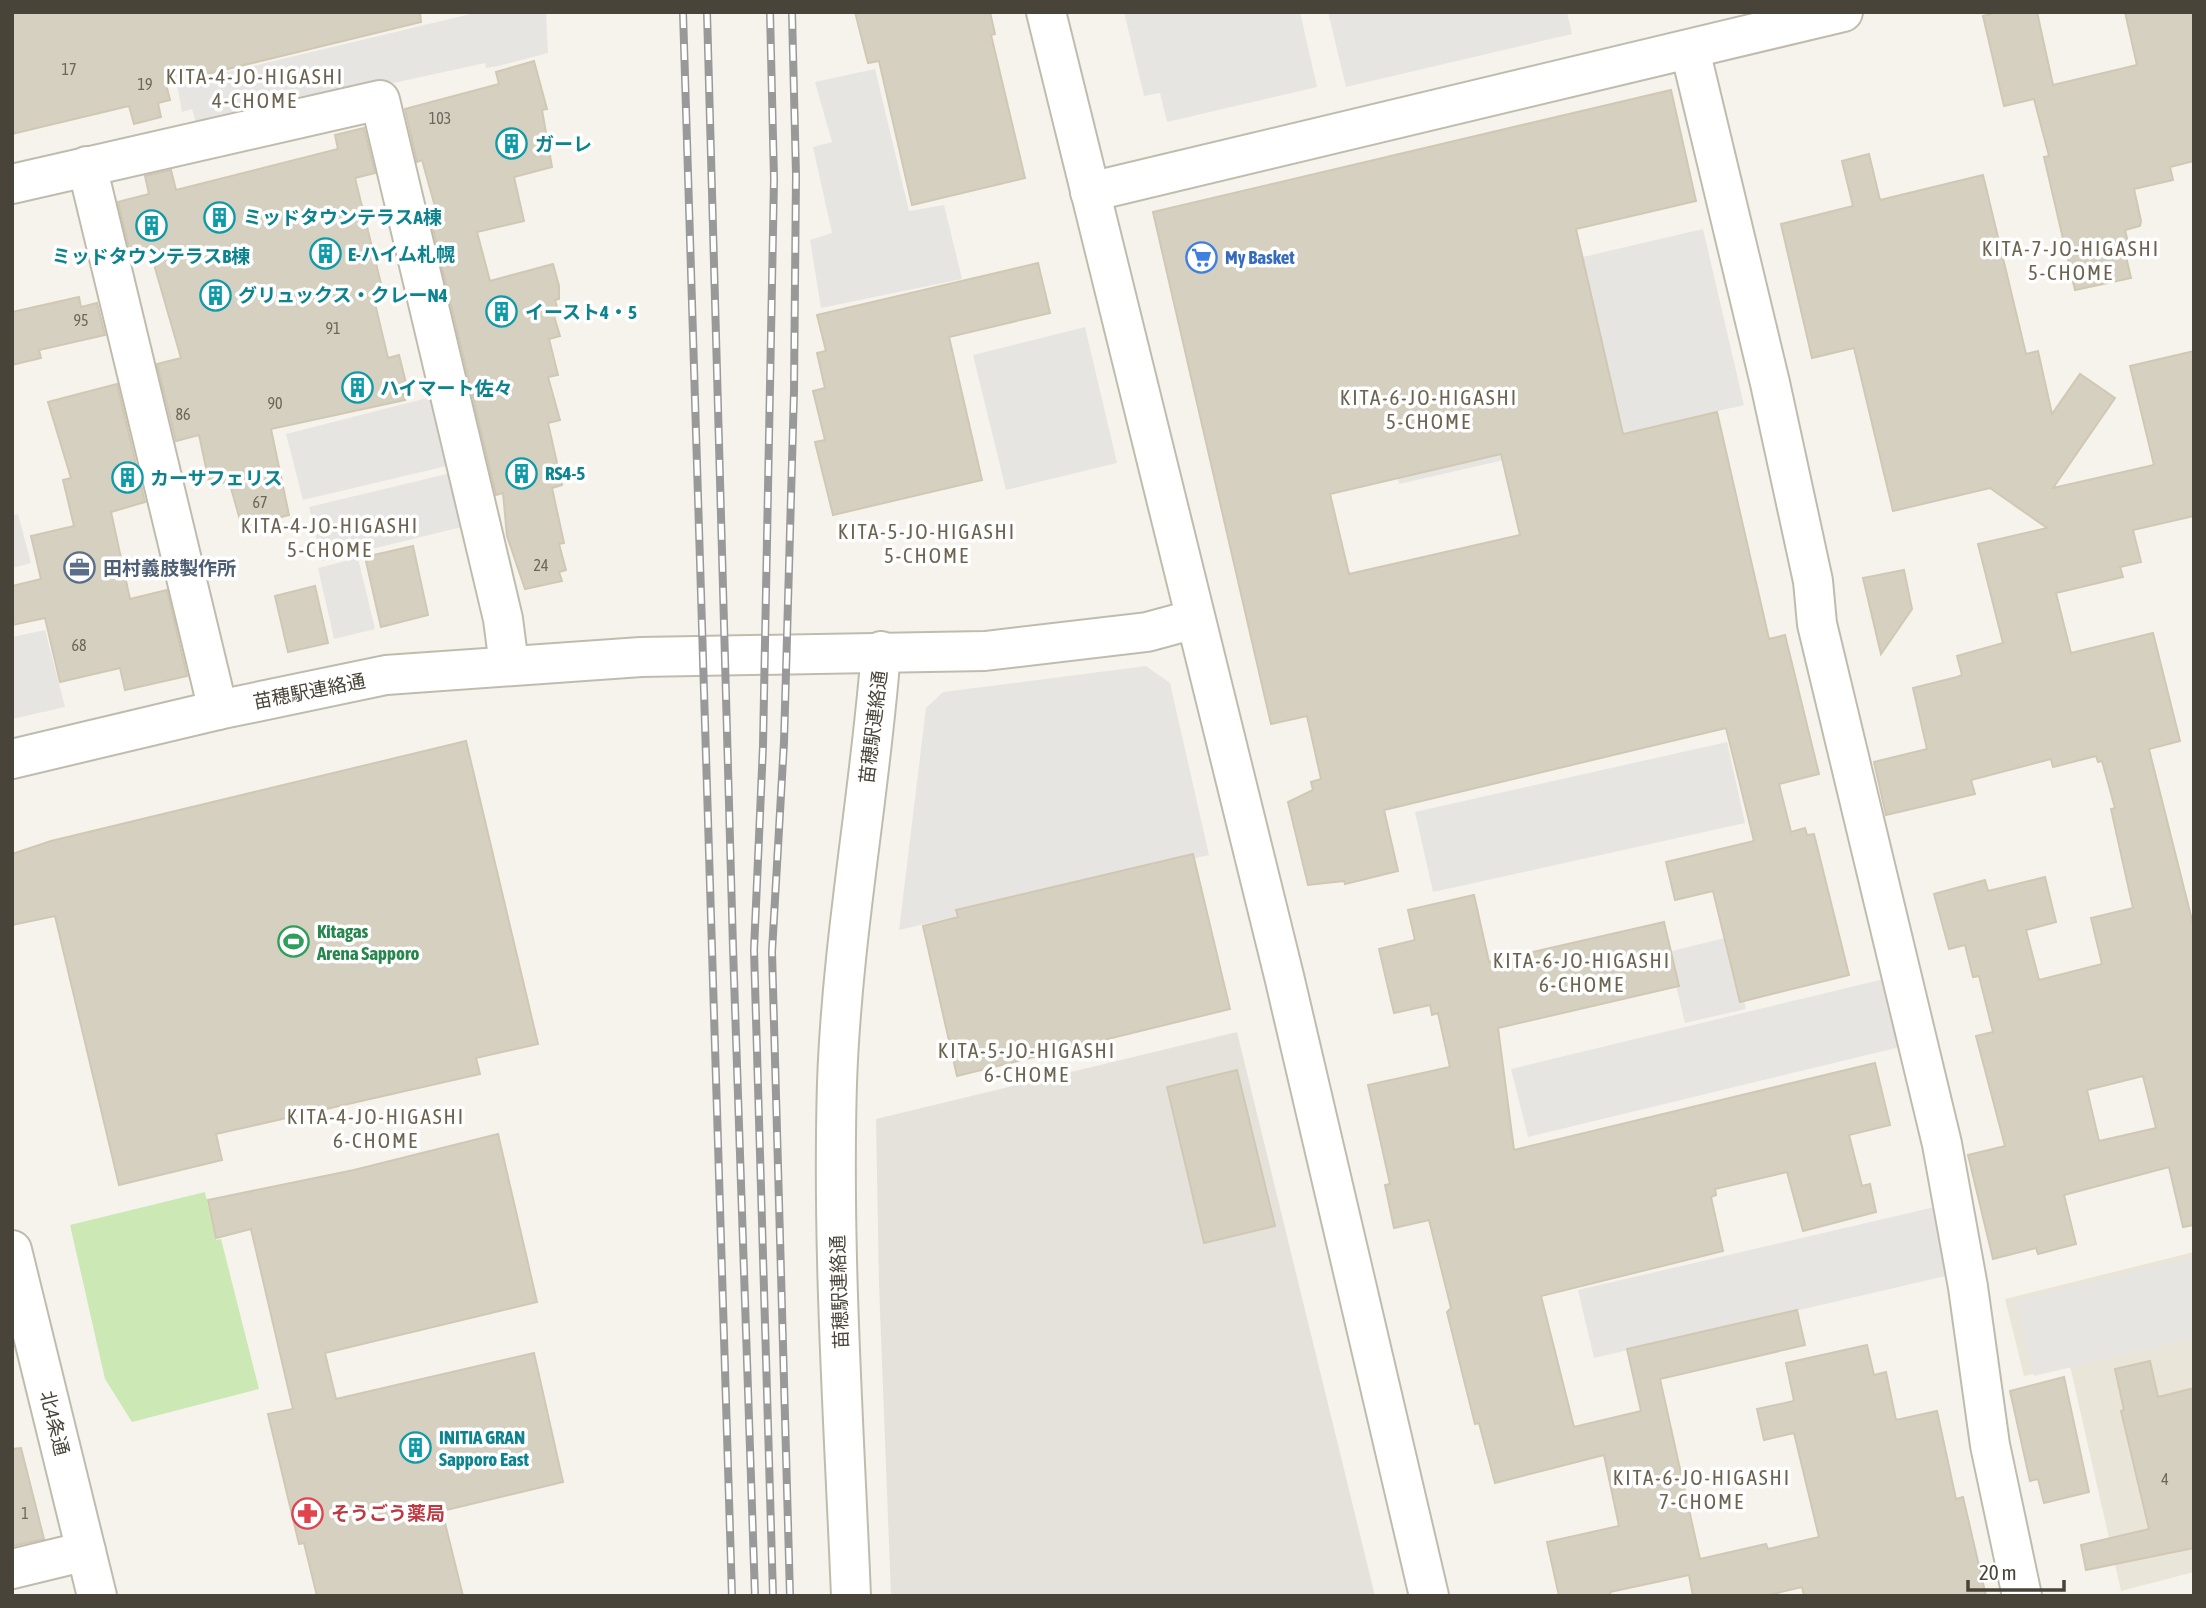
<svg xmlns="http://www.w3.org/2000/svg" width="2206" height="1608" font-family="'Asap Condensed','Noto Sans JP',sans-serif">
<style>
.residential{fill:#e9e5d9}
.industrial{fill:#e5e2dc}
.green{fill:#cce8b5}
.parking{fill:#e7e5e2}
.building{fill:#d6d0c0;stroke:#d1c8b4;stroke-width:2;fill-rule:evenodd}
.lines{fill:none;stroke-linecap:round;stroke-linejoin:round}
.minor-casing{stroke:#c0bcad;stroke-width:42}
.minor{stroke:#fff;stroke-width:38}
.rail-casing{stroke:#999;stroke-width:8}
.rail{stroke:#fff;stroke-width:5;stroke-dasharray:16;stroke-linecap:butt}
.labels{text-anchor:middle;stroke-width:7;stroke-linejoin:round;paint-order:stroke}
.number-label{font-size:16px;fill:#6c675b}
.culture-label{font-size:19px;font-weight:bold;fill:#0d838f;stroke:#fff;text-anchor:start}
.shop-label{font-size:19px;font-weight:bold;fill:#366cbe;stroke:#fff;text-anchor:start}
.service-label{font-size:19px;font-weight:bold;fill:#4e5e75;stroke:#fff;text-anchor:start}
.street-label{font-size:19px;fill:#494439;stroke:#fff}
.leisure-label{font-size:19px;font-weight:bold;fill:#27864d;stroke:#fff;text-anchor:start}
.health-label{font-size:19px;font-weight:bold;fill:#be3a42;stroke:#fff;text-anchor:start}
.neighbourhood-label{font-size:21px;letter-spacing:2px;fill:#6c6350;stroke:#fff}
</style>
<rect width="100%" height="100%" fill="#f5f3eb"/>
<path class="residential" d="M 2194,1252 L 2194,1572 L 2121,1591 L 2070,1366 L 2024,1376 L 2005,1299 Z"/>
<path class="industrial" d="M 1237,1032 L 1375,1596 L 891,1596 L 879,1285 L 876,1119 Z"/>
<path class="green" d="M 205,1192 L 216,1240 L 221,1239 L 259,1389 L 132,1422 L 105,1379 L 70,1225 Z"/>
<g class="parking">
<path d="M 479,12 L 546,12 L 548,53 L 498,66 L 486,68 L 485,63 L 197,126 L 192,109 L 182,112 L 177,84 Z"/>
<path d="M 1124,12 L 1300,12 L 1317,87 L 1167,122 L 1160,93 L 1144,96 Z"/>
<path d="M 1328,12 L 1567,12 L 1572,34 L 1346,87 Z"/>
<path d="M 875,69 L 909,211 L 944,205 L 962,279 L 821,308 L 810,240 L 832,233 L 813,147 L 832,142 L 815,82 Z"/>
<path d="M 1703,229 L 1744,405 L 1399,484 L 1359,309 Z"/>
<path d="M 1085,327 L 1117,463 L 1006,490 L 973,355 Z"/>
<path d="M 435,396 L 451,465 L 303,500 L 286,434 Z"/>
<path d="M 455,472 L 466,526 L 322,561 L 309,507 Z"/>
<path d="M 18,514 L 31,563 L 12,568 L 12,516 Z"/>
<path d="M 358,558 L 375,629 L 334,639 L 318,568 Z"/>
<path d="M 45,630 L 65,707 L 12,719 L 12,637 Z"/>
<path d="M 1146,666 L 1170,683 L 1209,855 L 899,930 L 926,708 L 943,692 Z"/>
<path d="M 1727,742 L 1745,823 L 1433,892 L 1415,812 Z"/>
<path d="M 1729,937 L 1746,1009 L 1685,1023 L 1668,952 Z"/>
<path d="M 1884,979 L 1900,1047 L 1528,1137 L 1511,1069 Z"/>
<path d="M 1939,1206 L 1954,1274 L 1594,1358 L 1578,1290 Z"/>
<path d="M 2194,1257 L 2194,1338 L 2034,1376 L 2016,1300 Z"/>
</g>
<g class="building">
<path d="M 12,12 L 420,12 L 421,22 L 166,84 L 170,100 L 158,103 L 161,117 L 134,124 L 129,106 L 12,134 Z"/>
<path d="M 855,12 L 990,12 L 995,34 L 991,35 L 1025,178 L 912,205 L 879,61 L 868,63 Z"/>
<path d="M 1998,12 L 2037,12 L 2053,85 L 2137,65 L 2125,12 L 2194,12 L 2194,161 L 2170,167 L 2173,180 L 2134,189 L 2141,221 L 2140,226 L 2125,230 L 2130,251 L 2125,252 L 2131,278 L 2075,290 L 2044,157 L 2049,156 L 2034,99 L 2004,106 L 1983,16 Z"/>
<path d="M 534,61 L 547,109 L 542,110 L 552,167 L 514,177 L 524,221 L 477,232 L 490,281 L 553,264 L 559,286 L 559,299 L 555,300 L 559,315 L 554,316 L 560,336 L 549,339 L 558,375 L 548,377 L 560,420 L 548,423 L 562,485 L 552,488 L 564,543 L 559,544 L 566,570 L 559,572 L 562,581 L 525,589 L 507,536 L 503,493 L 496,495 L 429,212 L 436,210 L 422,160 L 417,162 L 405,109 L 499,84 L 496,72 Z"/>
<path d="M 1671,90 L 1696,201 L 1576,229 L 1623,434 L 1717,412 L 1769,639 L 1785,635 L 1819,774 L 1779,784 L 1791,832 L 1805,828 L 1807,835 L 1814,834 L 1849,975 L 1740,1002 L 1713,891 L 1675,900 L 1666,862 L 1754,841 L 1726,728 L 1384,810 L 1398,871 L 1345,884 L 1344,881 L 1308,885 L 1288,802 L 1313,790 L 1311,782 L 1321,779 L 1307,716 L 1271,724 L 1153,212 ZM 1501,454 L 1520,535 L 1349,574 L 1330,494 Z"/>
<path d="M 364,128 L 375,173 L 355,178 L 383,292 L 373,295 L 388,358 L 399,355 L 407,387 L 402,389 L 405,400 L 271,429 L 289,515 L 242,527 L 229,481 L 210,486 L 199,435 L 176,441 L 157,364 L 181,358 L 149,247 L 130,252 L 118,202 L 149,194 L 145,176 L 171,170 L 176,190 L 338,149 L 335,135 Z"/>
<path d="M 1869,154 L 1880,200 L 1983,175 L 2026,354 L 2038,351 L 2052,414 L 2080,374 L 2115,398 L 2053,488 L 2154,465 L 2130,366 L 2194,351 L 2194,516 L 2133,530 L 2141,562 L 2120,567 L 2123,577 L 2056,593 L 2071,653 L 2153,633 L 2180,741 L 2149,749 L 2194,928 L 2194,1225 L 2183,1227 L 2169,1167 L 2064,1195 L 2076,1244 L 2038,1254 L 2036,1248 L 1993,1259 L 1968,1155 L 2005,1146 L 1976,1036 L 1993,1032 L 1979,976 L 1973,977 L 1965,945 L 1949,949 L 1934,894 L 1985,880 L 1988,891 L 2045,877 L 2056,922 L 2026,930 L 2039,980 L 2102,964 L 2091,918 L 2133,908 L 2111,809 L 2115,808 L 2102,761 L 2098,762 L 2096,756 L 2053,767 L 2051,759 L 1971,780 L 1975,794 L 1886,815 L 1874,762 L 1927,749 L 1913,688 L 1957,677 L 1962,675 L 1957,656 L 2003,643 L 1978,544 L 2047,528 L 1990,488 L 1893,511 L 1854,348 L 1812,358 L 1781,224 L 1853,206 L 1842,161 ZM 2143,1076 L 2156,1128 L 2099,1141 L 2087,1090 Z"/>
<path d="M 1038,263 L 1050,313 L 949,337 L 982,480 L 833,515 L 815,442 L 825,440 L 813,391 L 825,388 L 817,353 L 826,351 L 817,315 Z"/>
<path d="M 79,297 L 81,307 L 97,303 L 105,335 L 39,350 L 41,358 L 12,365 L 12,312 Z"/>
<path d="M 117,384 L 145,502 L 111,512 L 130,599 L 167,590 L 187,676 L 125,690 L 120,668 L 60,682 L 45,618 L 12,625 L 12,586 L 41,579 L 31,536 L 74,526 L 63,480 L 71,478 L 48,402 Z"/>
<path d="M 413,546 L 428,615 L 381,627 L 365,557 Z"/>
<path d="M 1904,570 L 1912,609 L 1881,654 L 1863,578 Z"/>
<path d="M 315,586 L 328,643 L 288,652 L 275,596 Z"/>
<path d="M 466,741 L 538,1044 L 476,1058 L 480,1074 L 216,1134 L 222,1160 L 119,1185 L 55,916 L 12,925 L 12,854 L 51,841 Z"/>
<path d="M 1193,854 L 1230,1009 L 957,1076 L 923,926 L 958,917 L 956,910 Z"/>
<path d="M 1474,895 L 1489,962 L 1664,922 L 1679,986 L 1498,1028 L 1514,1150 L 1875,1063 L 1890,1125 L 1849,1135 L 1862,1186 L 1870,1184 L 1876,1212 L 1803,1231 L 1787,1172 L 1715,1189 L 1716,1195 L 1711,1197 L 1723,1251 L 1541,1296 L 1574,1427 L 1641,1411 L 1627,1349 L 1797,1310 L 1805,1345 L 1660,1379 L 1700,1559 L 1766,1544 L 1768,1549 L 1819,1537 L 1794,1433 L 1764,1440 L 1757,1409 L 1794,1401 L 1786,1363 L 1867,1345 L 1874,1375 L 1886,1372 L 1896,1420 L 1937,1411 L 1956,1499 L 1963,1497 L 1986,1596 L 1804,1596 L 1802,1587 L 1765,1596 L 1693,1596 L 1689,1575 L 1610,1592 L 1611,1596 L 1559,1596 L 1547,1542 L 1619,1526 L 1604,1455 L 1495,1483 L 1479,1423 L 1475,1424 L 1447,1312 L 1451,1308 L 1429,1220 L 1394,1228 L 1385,1185 L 1390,1184 L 1368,1085 L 1450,1067 L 1438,1013 L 1432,1015 L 1430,1005 L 1394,1013 L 1379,949 L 1415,940 L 1408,910 Z"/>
<path d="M 1237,1070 L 1275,1226 L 1204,1243 L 1167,1087 Z"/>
<path d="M 498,1134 L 537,1302 L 325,1353 L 336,1399 L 534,1353 L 563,1482 L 442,1511 L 463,1596 L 317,1596 L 304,1543 L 299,1544 L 268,1414 L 293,1409 L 251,1229 L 216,1238 L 208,1200 L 354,1170 Z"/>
<path d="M 2150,1361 L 2158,1397 L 2194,1388 L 2194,1548 L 2086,1570 L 2081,1545 L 2149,1529 L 2121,1411 L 2124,1410 L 2115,1369 Z"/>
<path d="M 2064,1377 L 2089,1492 L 2044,1503 L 2038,1479 L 2030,1481 L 2010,1391 Z"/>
<path d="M 21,1448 L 44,1539 L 12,1546 L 12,1449 Z"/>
</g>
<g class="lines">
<defs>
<g id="minor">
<path d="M 1046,12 L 1284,976 L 1429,1596"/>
<path d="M 1690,50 L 1770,383 L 1813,581 L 1817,624 L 1942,1144 L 1968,1287 L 1990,1445 L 2022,1596"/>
<path d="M 87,166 L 218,710"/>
<path d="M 12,184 L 380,100 L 503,619 L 509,665"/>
<path d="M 1090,192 L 1843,12"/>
<path d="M 12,759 L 218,710 L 386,675 L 641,657 L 985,651 L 1147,632 L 1195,619"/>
<path d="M 12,1250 L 97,1596"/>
<path d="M 12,1569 L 86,1551"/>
<path d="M 851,1596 C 844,1425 832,1253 837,1083 C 842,938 870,795 881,651"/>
</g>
</defs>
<use href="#minor" class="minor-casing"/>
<use href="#minor" class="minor"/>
<defs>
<g id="rail">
<path d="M 683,12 L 732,1596"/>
<path d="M 707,12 L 733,948 L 755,1596"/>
<path d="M 770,12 L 774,179 L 763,746 L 754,950 L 773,1596"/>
<path d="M 790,1596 L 772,952 L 784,742 L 794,391 L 796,175 L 792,12"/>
</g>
</defs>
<use href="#rail" class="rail-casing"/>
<use href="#rail" class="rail"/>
</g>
<defs>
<symbol id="building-ring" viewBox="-11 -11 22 22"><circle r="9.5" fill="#fff" stroke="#0f9aa8" stroke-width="1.5"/><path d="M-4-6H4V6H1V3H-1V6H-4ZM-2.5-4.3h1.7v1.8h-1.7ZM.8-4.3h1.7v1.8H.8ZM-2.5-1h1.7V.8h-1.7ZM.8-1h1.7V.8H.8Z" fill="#0f9aa8"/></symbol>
<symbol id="supermarket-ring" viewBox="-11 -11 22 22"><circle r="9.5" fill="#fff" stroke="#3f7fe0" stroke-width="1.5"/><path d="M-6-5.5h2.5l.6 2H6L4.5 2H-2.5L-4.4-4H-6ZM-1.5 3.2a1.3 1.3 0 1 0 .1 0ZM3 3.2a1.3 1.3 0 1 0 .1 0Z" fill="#3f7fe0"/></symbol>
<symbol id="office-ring" viewBox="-11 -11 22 22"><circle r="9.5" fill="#fff" stroke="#5c6f8a" stroke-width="1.5"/><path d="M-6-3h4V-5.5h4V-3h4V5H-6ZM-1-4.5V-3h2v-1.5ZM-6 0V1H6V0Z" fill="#5c6f8a"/></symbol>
<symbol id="stadium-ring" viewBox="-11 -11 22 22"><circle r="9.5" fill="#fff" stroke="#2e9e5b" stroke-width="1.5"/><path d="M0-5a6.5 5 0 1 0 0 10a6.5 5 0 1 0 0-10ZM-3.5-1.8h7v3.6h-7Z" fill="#2e9e5b"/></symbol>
<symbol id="pharmacy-ring" viewBox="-11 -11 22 22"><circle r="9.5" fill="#fff" stroke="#e0444e" stroke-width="1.5"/><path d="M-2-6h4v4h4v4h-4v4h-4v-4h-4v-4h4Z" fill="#e0444e"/></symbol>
</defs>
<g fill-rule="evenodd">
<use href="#building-ring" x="494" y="126" width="35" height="35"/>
<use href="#building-ring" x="202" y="200" width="35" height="35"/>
<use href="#building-ring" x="134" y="208" width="35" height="35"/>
<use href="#building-ring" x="308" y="236" width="35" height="35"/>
<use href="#supermarket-ring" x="1184" y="240" width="35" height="35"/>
<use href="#building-ring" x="198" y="278" width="35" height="35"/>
<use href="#building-ring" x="484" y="294" width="35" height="35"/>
<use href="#building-ring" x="340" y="370" width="35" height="35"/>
<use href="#building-ring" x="504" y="456" width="35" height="35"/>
<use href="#building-ring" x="110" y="460" width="35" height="35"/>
<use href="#office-ring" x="62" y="550" width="35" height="35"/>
<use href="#stadium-ring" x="276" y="924" width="35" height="35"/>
<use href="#building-ring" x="398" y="1430" width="35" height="35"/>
<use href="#pharmacy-ring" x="290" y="1496" width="35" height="35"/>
</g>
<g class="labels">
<g class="number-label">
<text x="69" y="75">17</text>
<text x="145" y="90">19</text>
<text x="440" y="124">103</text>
<text x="81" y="326">95</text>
<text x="333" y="334">91</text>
<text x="275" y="409">90</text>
<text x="183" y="420">86</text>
<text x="260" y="508">67</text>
<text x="541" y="571">24</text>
<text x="79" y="651">68</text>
<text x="2165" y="1485">4</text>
<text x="25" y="1519">1</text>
</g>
<g class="culture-label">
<text x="535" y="151">ガーレ</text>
<text x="243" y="224">ミッドタウンテラスA棟</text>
<text x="348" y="261">E-ハイム札幌</text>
<text x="151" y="263" text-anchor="middle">ミッドタウンテラスB棟</text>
<text x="238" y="302">グリュックス・クレーN4</text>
<text x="525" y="319">イースト4・5</text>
<text x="380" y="395">ハイマート佐々</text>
<text x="545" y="480">RS4-5</text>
<text x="150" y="485">カーサフェリス</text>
<text x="439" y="1444">INITIA GRAN<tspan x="439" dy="22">Sapporo East</tspan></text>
</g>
<g class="shop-label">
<text x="1225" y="264">My Basket</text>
</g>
<g class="service-label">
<text x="103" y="575">田村義肢製作所</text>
</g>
<g class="street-label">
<text transform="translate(309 691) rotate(-11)" y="7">苗穂駅連絡通</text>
<text transform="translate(873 727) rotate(-83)" y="7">苗穂駅連絡通</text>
<text transform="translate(839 1292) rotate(-92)" y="7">苗穂駅連絡通</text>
<text transform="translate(55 1423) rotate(76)" y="7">北4条通</text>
</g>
<g class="leisure-label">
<text x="317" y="938">Kitagas<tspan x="317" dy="22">Arena Sapporo</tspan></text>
</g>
<g class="health-label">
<text x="331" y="1520">そうごう薬局</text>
</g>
<g class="neighbourhood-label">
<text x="255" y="84">KITA-4-JO-HIGASHI<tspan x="255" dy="24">4-CHOME</tspan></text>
<text x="2071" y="256">KITA-7-JO-HIGASHI<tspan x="2071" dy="24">5-CHOME</tspan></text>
<text x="1429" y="405">KITA-6-JO-HIGASHI<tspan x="1429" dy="24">5-CHOME</tspan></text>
<text x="330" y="533">KITA-4-JO-HIGASHI<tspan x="330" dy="24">5-CHOME</tspan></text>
<text x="927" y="539">KITA-5-JO-HIGASHI<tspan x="927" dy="24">5-CHOME</tspan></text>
<text x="1582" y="968">KITA-6-JO-HIGASHI<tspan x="1582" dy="24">6-CHOME</tspan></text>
<text x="1027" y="1058">KITA-5-JO-HIGASHI<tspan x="1027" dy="24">6-CHOME</tspan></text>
<text x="376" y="1124">KITA-4-JO-HIGASHI<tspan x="376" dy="24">6-CHOME</tspan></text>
<text x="1702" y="1485">KITA-6-JO-HIGASHI<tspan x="1702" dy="24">7-CHOME</tspan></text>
</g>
</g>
<rect width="2206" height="1608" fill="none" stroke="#494439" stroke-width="28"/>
<path d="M1968 1580v10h96v-10" fill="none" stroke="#494439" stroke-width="3.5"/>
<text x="1979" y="1580" font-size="21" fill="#494439" stroke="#ffffff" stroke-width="5" paint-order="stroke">20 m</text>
</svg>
